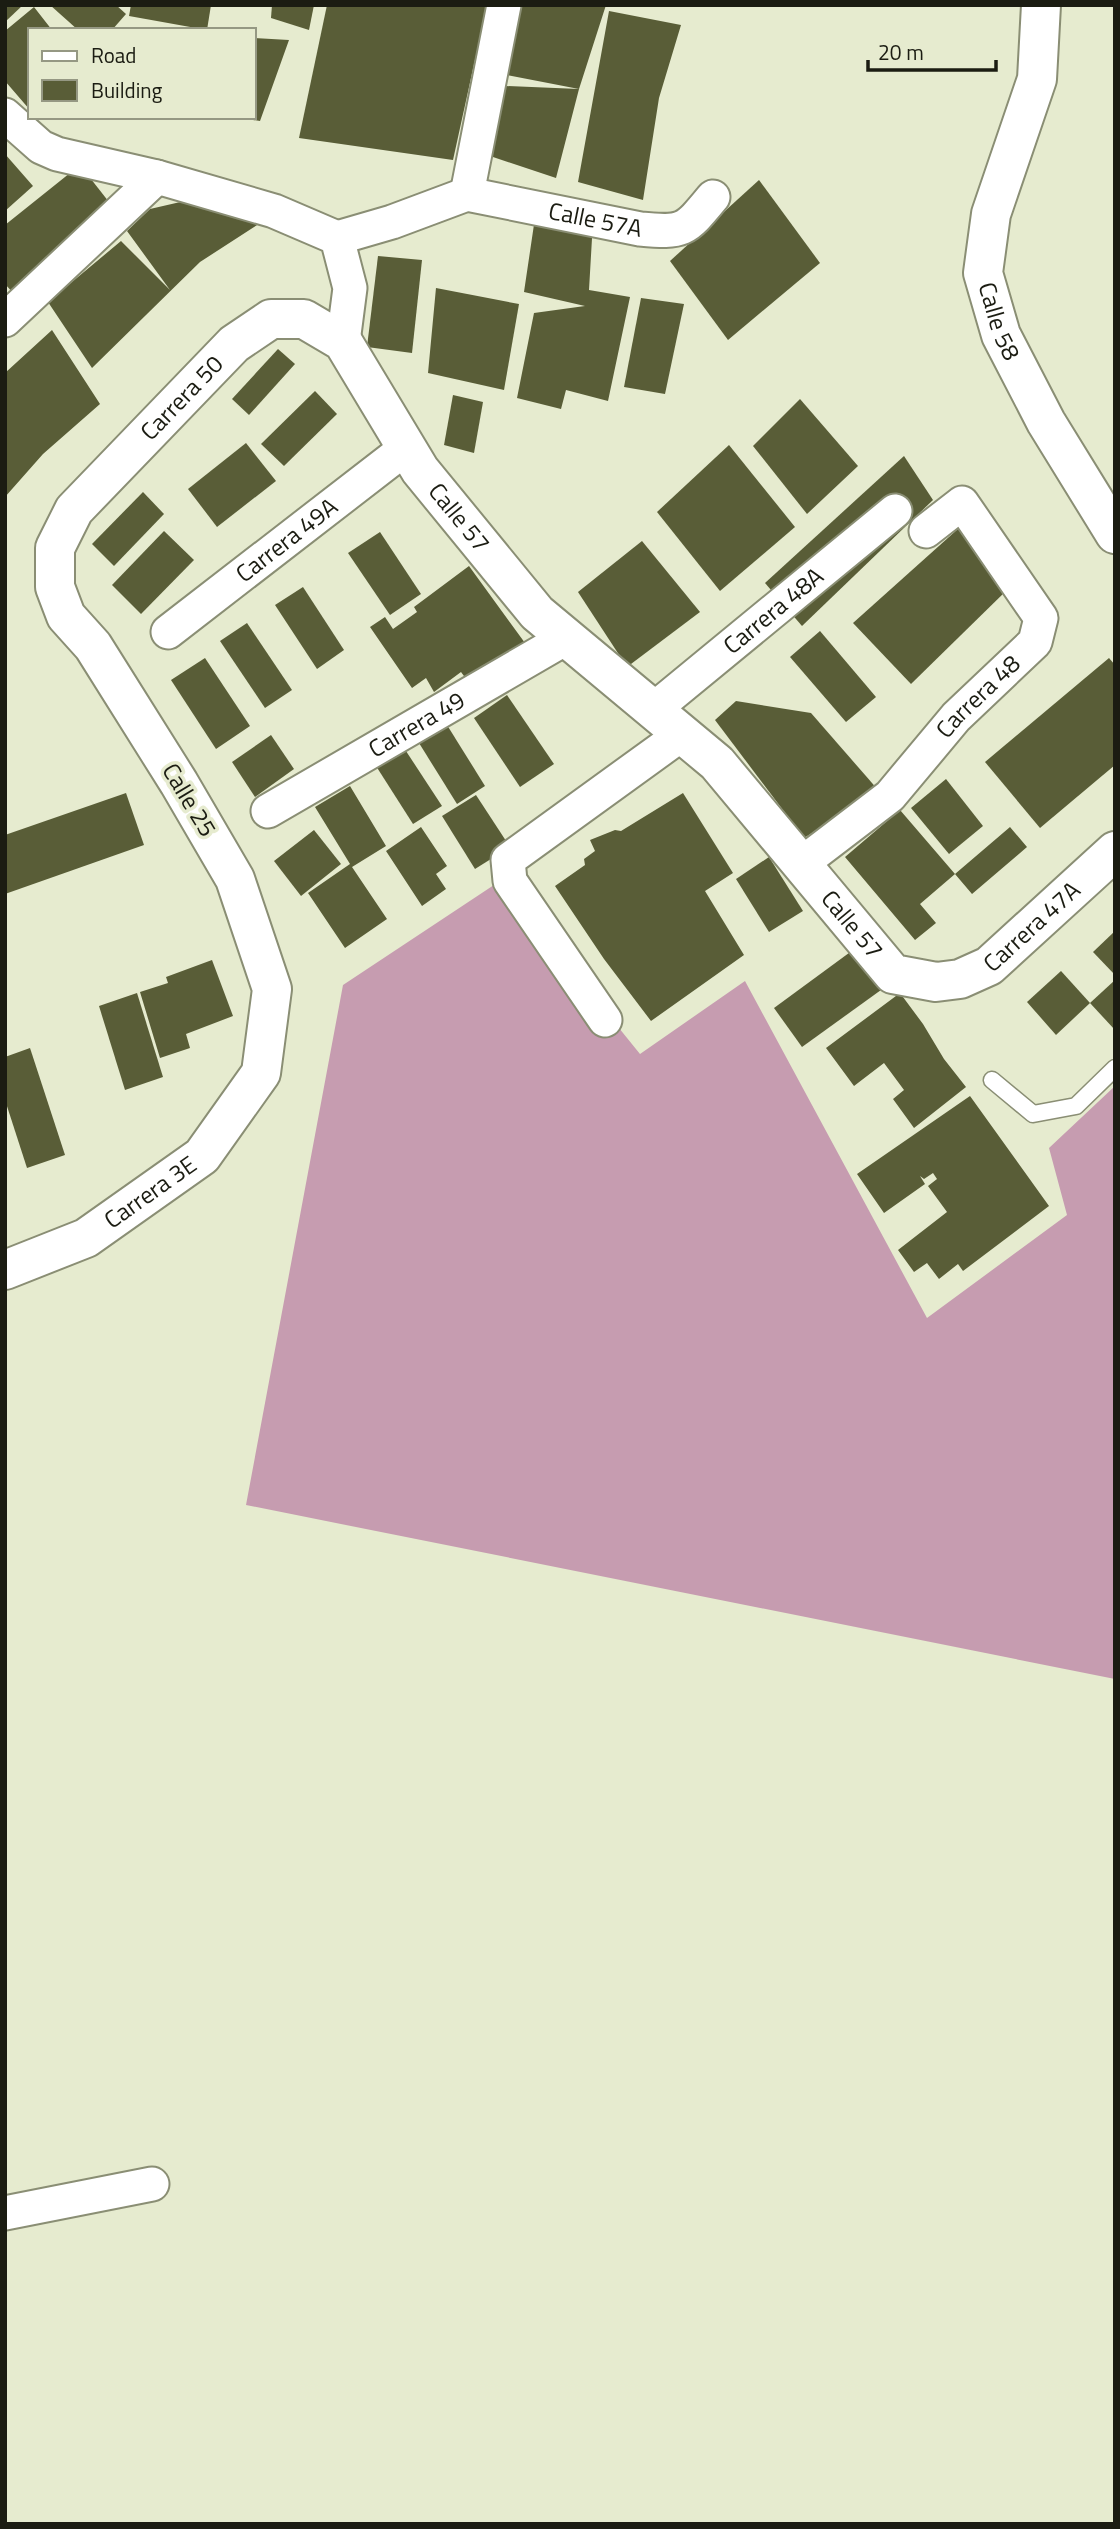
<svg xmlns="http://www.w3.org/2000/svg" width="1120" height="2529" font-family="'Titillium Web',sans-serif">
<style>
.forest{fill:#c69cb0}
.building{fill:#595d37}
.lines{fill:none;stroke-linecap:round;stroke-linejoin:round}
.lane-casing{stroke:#8a8e74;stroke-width:19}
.street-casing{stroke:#8a8e74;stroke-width:37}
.secondary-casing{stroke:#8a8e74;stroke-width:42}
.lane{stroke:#fff;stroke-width:16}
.street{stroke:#fff;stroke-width:33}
.secondary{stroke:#fff;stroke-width:38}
.labels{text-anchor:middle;stroke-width:7;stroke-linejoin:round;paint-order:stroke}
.street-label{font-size:24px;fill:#1b1c12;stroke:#e6ebcf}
</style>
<rect width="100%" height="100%" fill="#e6ebcf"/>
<path class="forest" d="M 500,881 L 640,1054 L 745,981 L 927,1318 L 1067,1215 L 1049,1148 L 1115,1086 L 1115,1679 L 246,1505 L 343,985 Z"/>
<g class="building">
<path d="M 5,5 L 23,5 L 5,22 Z"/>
<path d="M 50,5 L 116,5 L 126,14 L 112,30 L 78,30 Z"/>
<path d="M 131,5 L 211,5 L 207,30 L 129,16 Z"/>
<path d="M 272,5 L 314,5 L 309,30 L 271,18 Z"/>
<path d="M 327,5 L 487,5 L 453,160 L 299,138 Z"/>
<path d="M 516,5 L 606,5 L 579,89 L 556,178 L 490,156 L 505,86 L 579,89 L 502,74 Z"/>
<path d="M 34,7 L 52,30 L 30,30 L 30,110 L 5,81 L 5,31 Z"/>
<path d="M 609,11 L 681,25 L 659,98 L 643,200 L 578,182 Z"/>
<path d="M 254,38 L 289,40 L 260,121 L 247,119 L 254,117 Z"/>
<path d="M 5,154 L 33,186 L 5,211 Z"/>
<path d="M 80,165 L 116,211 L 14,294 L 5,284 L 5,225 Z"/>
<path d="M 759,180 L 820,263 L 728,340 L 670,261 Z"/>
<path d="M 189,200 L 268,218 L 200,262 L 92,368 L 48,302 L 121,241 L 170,290 L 127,231 L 150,209 Z"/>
<path d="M 536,211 L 593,221 L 589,290 L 630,297 L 608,401 L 566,390 L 561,409 L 517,398 L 534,313 L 585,306 L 524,292 Z"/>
<path d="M 378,256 L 422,260 L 412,353 L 367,347 Z"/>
<path d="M 436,288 L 519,304 L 504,390 L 428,373 Z"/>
<path d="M 641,298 L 684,304 L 665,394 L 624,387 Z"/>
<path d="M 52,330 L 100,404 L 43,454 L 5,497 L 5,373 Z"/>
<path d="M 278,349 L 295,364 L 249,415 L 232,399 Z"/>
<path d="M 315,391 L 337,414 L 284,466 L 261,444 Z"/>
<path d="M 453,395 L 483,402 L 474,453 L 444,445 Z"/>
<path d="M 800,399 L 858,466 L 807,514 L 753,446 Z"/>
<path d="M 246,443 L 276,481 L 217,527 L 188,489 Z"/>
<path d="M 729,445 L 795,527 L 720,591 L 657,512 Z"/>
<path d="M 904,456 L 933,500 L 802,626 L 765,583 Z"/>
<path d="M 143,492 L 164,514 L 114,566 L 92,544 Z"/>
<path d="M 959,528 L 1008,589 L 911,684 L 853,623 Z"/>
<path d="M 164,531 L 194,560 L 141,614 L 112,585 Z"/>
<path d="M 380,532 L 421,594 L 390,615 L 348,553 Z"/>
<path d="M 642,541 L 700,612 L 627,667 L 578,592 Z"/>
<path d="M 469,566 L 525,643 L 470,684 L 461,672 L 434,692 L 426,678 L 412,688 L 370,627 L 385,617 L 393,629 L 417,612 L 414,607 Z"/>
<path d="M 303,587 L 344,650 L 317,669 L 275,605 Z"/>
<path d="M 247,623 L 292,690 L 265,708 L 220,641 Z"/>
<path d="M 820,631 L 876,697 L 846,722 L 790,657 Z"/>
<path d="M 205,658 L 250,726 L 216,749 L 171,680 Z"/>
<path d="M 1109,658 L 1115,665 L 1115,765 L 1040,828 L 985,762 Z"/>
<path d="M 507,695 L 554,764 L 520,787 L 474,718 Z"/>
<path d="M 736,701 L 811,713 L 879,791 L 804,838 L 715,720 Z"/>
<path d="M 447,725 L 485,786 L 457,804 L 419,743 Z"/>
<path d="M 271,735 L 294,769 L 255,797 L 232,762 Z"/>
<path d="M 404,748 L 442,806 L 413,824 L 376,766 Z"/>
<path d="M 946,779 L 983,826 L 949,854 L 911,808 Z"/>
<path d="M 350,786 L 386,846 L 352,867 L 387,919 L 345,948 L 308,893 L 350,864 L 315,807 Z"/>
<path d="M 126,793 L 144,845 L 5,894 L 5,835 Z"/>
<path d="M 683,793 L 733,873 L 705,891 L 744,955 L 651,1021 L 604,959 L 555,886 L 585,865 L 584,859 L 595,851 L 590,840 L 615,830 L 621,831 Z"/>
<path d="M 476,795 L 510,847 L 475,869 L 442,816 Z"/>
<path d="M 900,810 L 955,874 L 1010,827 L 1027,847 L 972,894 L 955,874 L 920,904 L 936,923 L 915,940 L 845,857 Z"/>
<path d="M 421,827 L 447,866 L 436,874 L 446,889 L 422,906 L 386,851 Z"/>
<path d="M 314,830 L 341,864 L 301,896 L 274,861 Z"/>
<path d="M 769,857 L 803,911 L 769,932 L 736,879 Z"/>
<path d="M 1115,931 L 1115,975 L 1093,952 Z"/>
<path d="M 853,950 L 881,990 L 802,1047 L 774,1008 Z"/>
<path d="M 212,960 L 233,1016 L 186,1034 L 190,1048 L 160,1058 L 140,992 L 168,983 L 166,977 Z"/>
<path d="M 1061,971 L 1090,1003 L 1056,1035 L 1027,1002 Z"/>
<path d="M 1115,980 L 1115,1030 L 1090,1003 Z"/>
<path d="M 137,993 L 163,1077 L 125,1090 L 99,1006 Z"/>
<path d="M 900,993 L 923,1024 L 944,1059 L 966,1087 L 914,1128 L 893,1099 L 904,1090 L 884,1063 L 854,1086 L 826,1048 Z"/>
<path d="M 30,1048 L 65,1155 L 27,1168 L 5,1100 L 5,1057 Z"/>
<path d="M 970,1096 L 1049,1206 L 963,1271 L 958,1264 L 939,1279 L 927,1263 L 914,1272 L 898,1250 L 947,1212 L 928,1186 L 937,1179 L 933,1173 L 924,1179 L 920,1176 L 925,1184 L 884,1213 L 857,1174 Z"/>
</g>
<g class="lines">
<defs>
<path id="lane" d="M 992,1080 L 1033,1114 L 1076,1106 L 1115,1068"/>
<g id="street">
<path d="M 5,115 L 41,147 L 57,154 L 157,177 L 274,211 L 337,238 L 350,288 L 343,342"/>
<path id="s1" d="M 467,194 L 640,229 C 684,233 685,231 713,197"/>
<path d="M 467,194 L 504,5"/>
<path d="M 337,238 L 392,222 L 467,194"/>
<path d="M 5,320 L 157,177"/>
<path id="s2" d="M 168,632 L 406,448"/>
<path id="s3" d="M 653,710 L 895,511"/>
<path id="s4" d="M 268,811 L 566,638"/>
<path id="s5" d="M 801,864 L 890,796 L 956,717 L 1035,642 L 1041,618 L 962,503 L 926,531"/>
<path d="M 605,1020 L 510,881 L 508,860 L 682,734"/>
<path d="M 5,2213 L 152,2184"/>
</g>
<g id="secondary">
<path id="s6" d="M 1041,5 L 1037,79 L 991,214 L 983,273 L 1001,335 L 1046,422 L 1115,534"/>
<path id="s7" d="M 5,1270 L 86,1238 L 202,1156 L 261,1073 L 272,989 L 235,879 L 179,783 L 93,646 L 66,616 L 55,587 L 55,548 L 74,510 L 234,344 L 271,319 L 304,319 L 343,342 L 420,470 L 537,613 L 717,763 L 893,974 L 936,982 L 960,979 L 989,966 L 1115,851"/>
</g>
</defs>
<use href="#lane" class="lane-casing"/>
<use href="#street" class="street-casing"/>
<use href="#secondary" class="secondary-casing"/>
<use href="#lane" class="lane"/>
<use href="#street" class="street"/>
<use href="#secondary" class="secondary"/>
</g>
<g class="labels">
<g class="street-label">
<text dy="8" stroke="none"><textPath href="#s1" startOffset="131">Calle 57A</textPath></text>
<text dy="8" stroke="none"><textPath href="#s6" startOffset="327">Calle 58</textPath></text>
<text dy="8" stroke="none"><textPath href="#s7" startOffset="1113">Carrera 50</textPath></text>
<text dy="8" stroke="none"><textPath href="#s7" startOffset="1522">Calle 57</textPath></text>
<text dy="8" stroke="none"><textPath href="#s2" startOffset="150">Carrera 49A</textPath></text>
<text dy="8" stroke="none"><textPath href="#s3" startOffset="156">Carrera 48A</textPath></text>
<text dy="8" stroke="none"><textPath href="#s5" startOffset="245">Carrera 48</textPath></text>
<text dy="8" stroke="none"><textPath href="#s4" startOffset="172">Carrera 49</textPath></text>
<text transform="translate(189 800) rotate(59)" y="8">Calle 25</text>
<text dy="8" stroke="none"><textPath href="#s7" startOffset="2090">Calle 57</textPath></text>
<text dy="8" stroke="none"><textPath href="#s7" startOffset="2312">Carrera 47A</textPath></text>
<text dy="8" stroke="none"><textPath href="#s7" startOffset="166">Carrera 3E</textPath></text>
</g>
</g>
<rect width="1120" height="2529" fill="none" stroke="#1b1c12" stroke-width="14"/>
<rect x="28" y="28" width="228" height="91" fill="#e6ebcf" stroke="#959883" stroke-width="2"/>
<rect x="42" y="51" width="35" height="10" fill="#ffffff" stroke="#959883" stroke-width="2"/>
<text x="91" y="63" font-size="21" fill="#1b1c12">Road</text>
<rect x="42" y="80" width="35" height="21" fill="#595d37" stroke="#959883" stroke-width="2"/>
<text x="91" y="98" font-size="21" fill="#1b1c12">Building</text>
<path d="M868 60v10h128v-10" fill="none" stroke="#1b1c12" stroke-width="3.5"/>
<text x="878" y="60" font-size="21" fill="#1b1c12" stroke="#e6ebcf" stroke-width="5" paint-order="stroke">20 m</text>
</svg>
